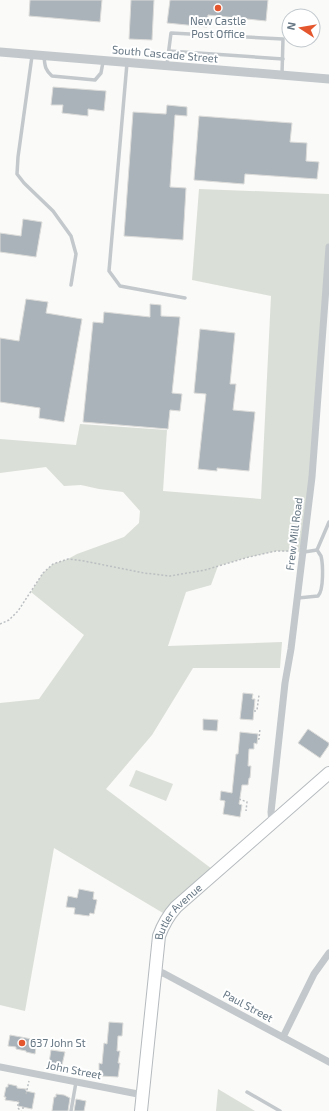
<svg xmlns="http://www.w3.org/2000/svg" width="329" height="1111" font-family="'Exo 2',sans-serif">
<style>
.green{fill:#dadfd7}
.building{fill:#aab3b9;stroke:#dcdcda}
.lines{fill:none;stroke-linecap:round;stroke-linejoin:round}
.primary-casing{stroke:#b5babe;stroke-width:14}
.path{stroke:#bbbfc2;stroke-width:1.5;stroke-dasharray:2 2;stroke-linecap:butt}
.service{stroke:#c3c8cc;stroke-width:3.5}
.minor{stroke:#c3c8cc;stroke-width:7}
.tertiary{stroke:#c3c8cc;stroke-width:9}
.primary{stroke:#fff;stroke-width:12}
.poi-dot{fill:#e4572e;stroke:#fff;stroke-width:1.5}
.labels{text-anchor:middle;stroke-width:4;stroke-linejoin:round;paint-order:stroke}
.poi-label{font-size:11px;fill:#657683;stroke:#fff}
.street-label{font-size:11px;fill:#657683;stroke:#fff}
</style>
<rect width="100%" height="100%" fill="#fafaf8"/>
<g class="green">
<path d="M 199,189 L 329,194 L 329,247 L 304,552 L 276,551 L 249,557 L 218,566 L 211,585 L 186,592 L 168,646 L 282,642 L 280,668 L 193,668 L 152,735 L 106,789 L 216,872 L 168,916 L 54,848 L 25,1011 L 0,1005 L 0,703 L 39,699 L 84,635 L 31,592 L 43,573 L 53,564 L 68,559 L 77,554 L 124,537 L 139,523 L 140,511 L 123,492 L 99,489 L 81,485 L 64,486 L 46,467 L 0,473 L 0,439 L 76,445 L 80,424 L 167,430 L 163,491 L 261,499 L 271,296 L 192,280 Z"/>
<path d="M 136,770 L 173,784 L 166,801 L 129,786 Z"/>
<path d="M 218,1089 L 255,1111 L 216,1111 Z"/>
</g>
<g class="building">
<path d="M 30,0 L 102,0 L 100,22 L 29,16 Z"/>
<path d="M 131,0 L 154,0 L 152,40 L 129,39 Z"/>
<path d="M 170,0 L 268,0 L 266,21 L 208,15 L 207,27 L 167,23 Z"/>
<path d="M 53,87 L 106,91 L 104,111 L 88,109 L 88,116 L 62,113 L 63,105 L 51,105 Z"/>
<path d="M 167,105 L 187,107 L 187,116 L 175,115 L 170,187 L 186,188 L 183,240 L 124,236 L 133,112 L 166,114 Z"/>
<path d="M 199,116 L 292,123 L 290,142 L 307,143 L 306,161 L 319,162 L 317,179 L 245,174 L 244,184 L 194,180 Z"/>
<path d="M 23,219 L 42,222 L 36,257 L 0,252 L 0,233 L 21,236 Z"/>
<path d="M 26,299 L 48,302 L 46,313 L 82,319 L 64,422 L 39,418 L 40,408 L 0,402 L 0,338 L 19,341 Z"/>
<path d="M 150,304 L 161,305 L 161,316 L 180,317 L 172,393 L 182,394 L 180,411 L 170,410 L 168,429 L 83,422 L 93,322 L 103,323 L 104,312 L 150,317 Z"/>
<path d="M 200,329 L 235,333 L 230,384 L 236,384 L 233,410 L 255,412 L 249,471 L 217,468 L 217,471 L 198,469 L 206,394 L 194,393 Z"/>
<path d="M 243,693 L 253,694 L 252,699 L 255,699 L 253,720 L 240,719 Z"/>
<path d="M 203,719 L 218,720 L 217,731 L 203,730 Z"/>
<path d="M 308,729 L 329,743 L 329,745 L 320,758 L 298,743 Z"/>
<path d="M 240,732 L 258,734 L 257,744 L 254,743 L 254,749 L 249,749 L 248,766 L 251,766 L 250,778 L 249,778 L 248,785 L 242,785 L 239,804 L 242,805 L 240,817 L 223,814 L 225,801 L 220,800 L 221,791 L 232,793 L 236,754 L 238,754 Z"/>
<path d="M 79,889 L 94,892 L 93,899 L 97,900 L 94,914 L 90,913 L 89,916 L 74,914 L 75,908 L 66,907 L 68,896 L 77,898 Z"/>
<path d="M 109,1022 L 123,1023 L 122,1036 L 118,1036 L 117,1051 L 120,1051 L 118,1063 L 120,1063 L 118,1077 L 101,1076 L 102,1071 L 99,1071 L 99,1063 L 102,1064 L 104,1043 L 107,1044 Z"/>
<path d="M 10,1035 L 37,1040 L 35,1054 L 26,1052 L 26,1051 L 16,1049 L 16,1047 L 8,1046 Z"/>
<path d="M 51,1050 L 65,1052 L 62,1065 L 61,1065 L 60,1067 L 50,1066 L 50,1063 L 49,1063 Z"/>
<path d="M 8,1084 L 17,1086 L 17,1088 L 26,1089 L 26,1091 L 35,1093 L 32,1109 L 18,1106 L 19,1102 L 5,1100 L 6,1097 L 4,1097 L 6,1087 L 8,1087 Z"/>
<path d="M 56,1094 L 64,1095 L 70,1098 L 68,1111 L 52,1111 L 54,1097 L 56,1097 Z"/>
<path d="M 76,1099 L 86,1101 L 84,1111 L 74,1111 Z"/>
</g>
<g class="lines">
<defs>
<g id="primary">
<path id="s1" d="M 141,1111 L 159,936 C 163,925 168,916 176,907 L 329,773"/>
</g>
</defs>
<use href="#primary" class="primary-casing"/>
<g class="path">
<path d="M 0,624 L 9,620 L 18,611 L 43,573 L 53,564 L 68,559 L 84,561 L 144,573 L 170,576 L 205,570 L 249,557 L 276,551 L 294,551"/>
<path d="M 254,711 L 256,711 L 257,710 L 259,695"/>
<path d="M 258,739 L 259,739 L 260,728"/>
<path d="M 239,799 L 247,802 L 246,811"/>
<path d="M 26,1094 L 29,1081"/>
<path d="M 18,1100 L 18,1108 L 21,1111"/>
<path d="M 23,1107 L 23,1111"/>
</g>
<g class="service">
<path d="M 169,51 L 283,59"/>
<path d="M 32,56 L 18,157 L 17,174 L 24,183 L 53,211 L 71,236 L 76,254 L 71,285"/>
<path d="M 44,57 C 45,66 45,70 52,76 L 95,80 L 101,73 L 103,62"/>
<path d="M 127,63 L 109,271 L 120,286 L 185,298"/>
<path d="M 167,64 L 171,33 L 283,39 L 282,74"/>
<path d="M 317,550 L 329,522"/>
<path d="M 298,598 L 318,596 C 324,590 323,564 321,556 C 320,555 318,551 317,550 L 304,552"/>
<path d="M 247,1092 L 280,1111"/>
<path d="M 71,1111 L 76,1082"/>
</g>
<g class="minor">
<path d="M 272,823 L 271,812 L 285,683 L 291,649 L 312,477 L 329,247"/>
<path d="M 156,970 L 165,974 L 329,1062"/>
<path d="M 283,1037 L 314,974 L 329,953"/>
<path d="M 0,1067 L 143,1095"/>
</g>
<path class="tertiary" d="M 0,52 L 329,79"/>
<use href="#primary" class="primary"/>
</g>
<g class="poi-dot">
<circle cx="218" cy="8" r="4"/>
<circle cx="22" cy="1043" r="4"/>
</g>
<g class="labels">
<g class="poi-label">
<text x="218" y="25">New Castle<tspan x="218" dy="13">Post Office</tspan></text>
<text x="30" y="1047" text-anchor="start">637 John St</text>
</g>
<g class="street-label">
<text transform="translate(165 54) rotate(5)" y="4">South Cascade Street</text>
<text transform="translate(294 534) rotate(-83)" y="4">Frew Mill Road</text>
<text dy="4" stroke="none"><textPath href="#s1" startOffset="207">Butler Avenue</textPath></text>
<text transform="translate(248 1006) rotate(28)" y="4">Paul Street</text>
<text transform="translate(74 1070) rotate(11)" y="4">John Street</text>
</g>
</g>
<g transform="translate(301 28) rotate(282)"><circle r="19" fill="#ffffff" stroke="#c1c8cd"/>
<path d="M0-3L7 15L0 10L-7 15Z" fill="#e4572e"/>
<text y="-6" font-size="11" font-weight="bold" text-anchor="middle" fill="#657683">N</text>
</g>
</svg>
